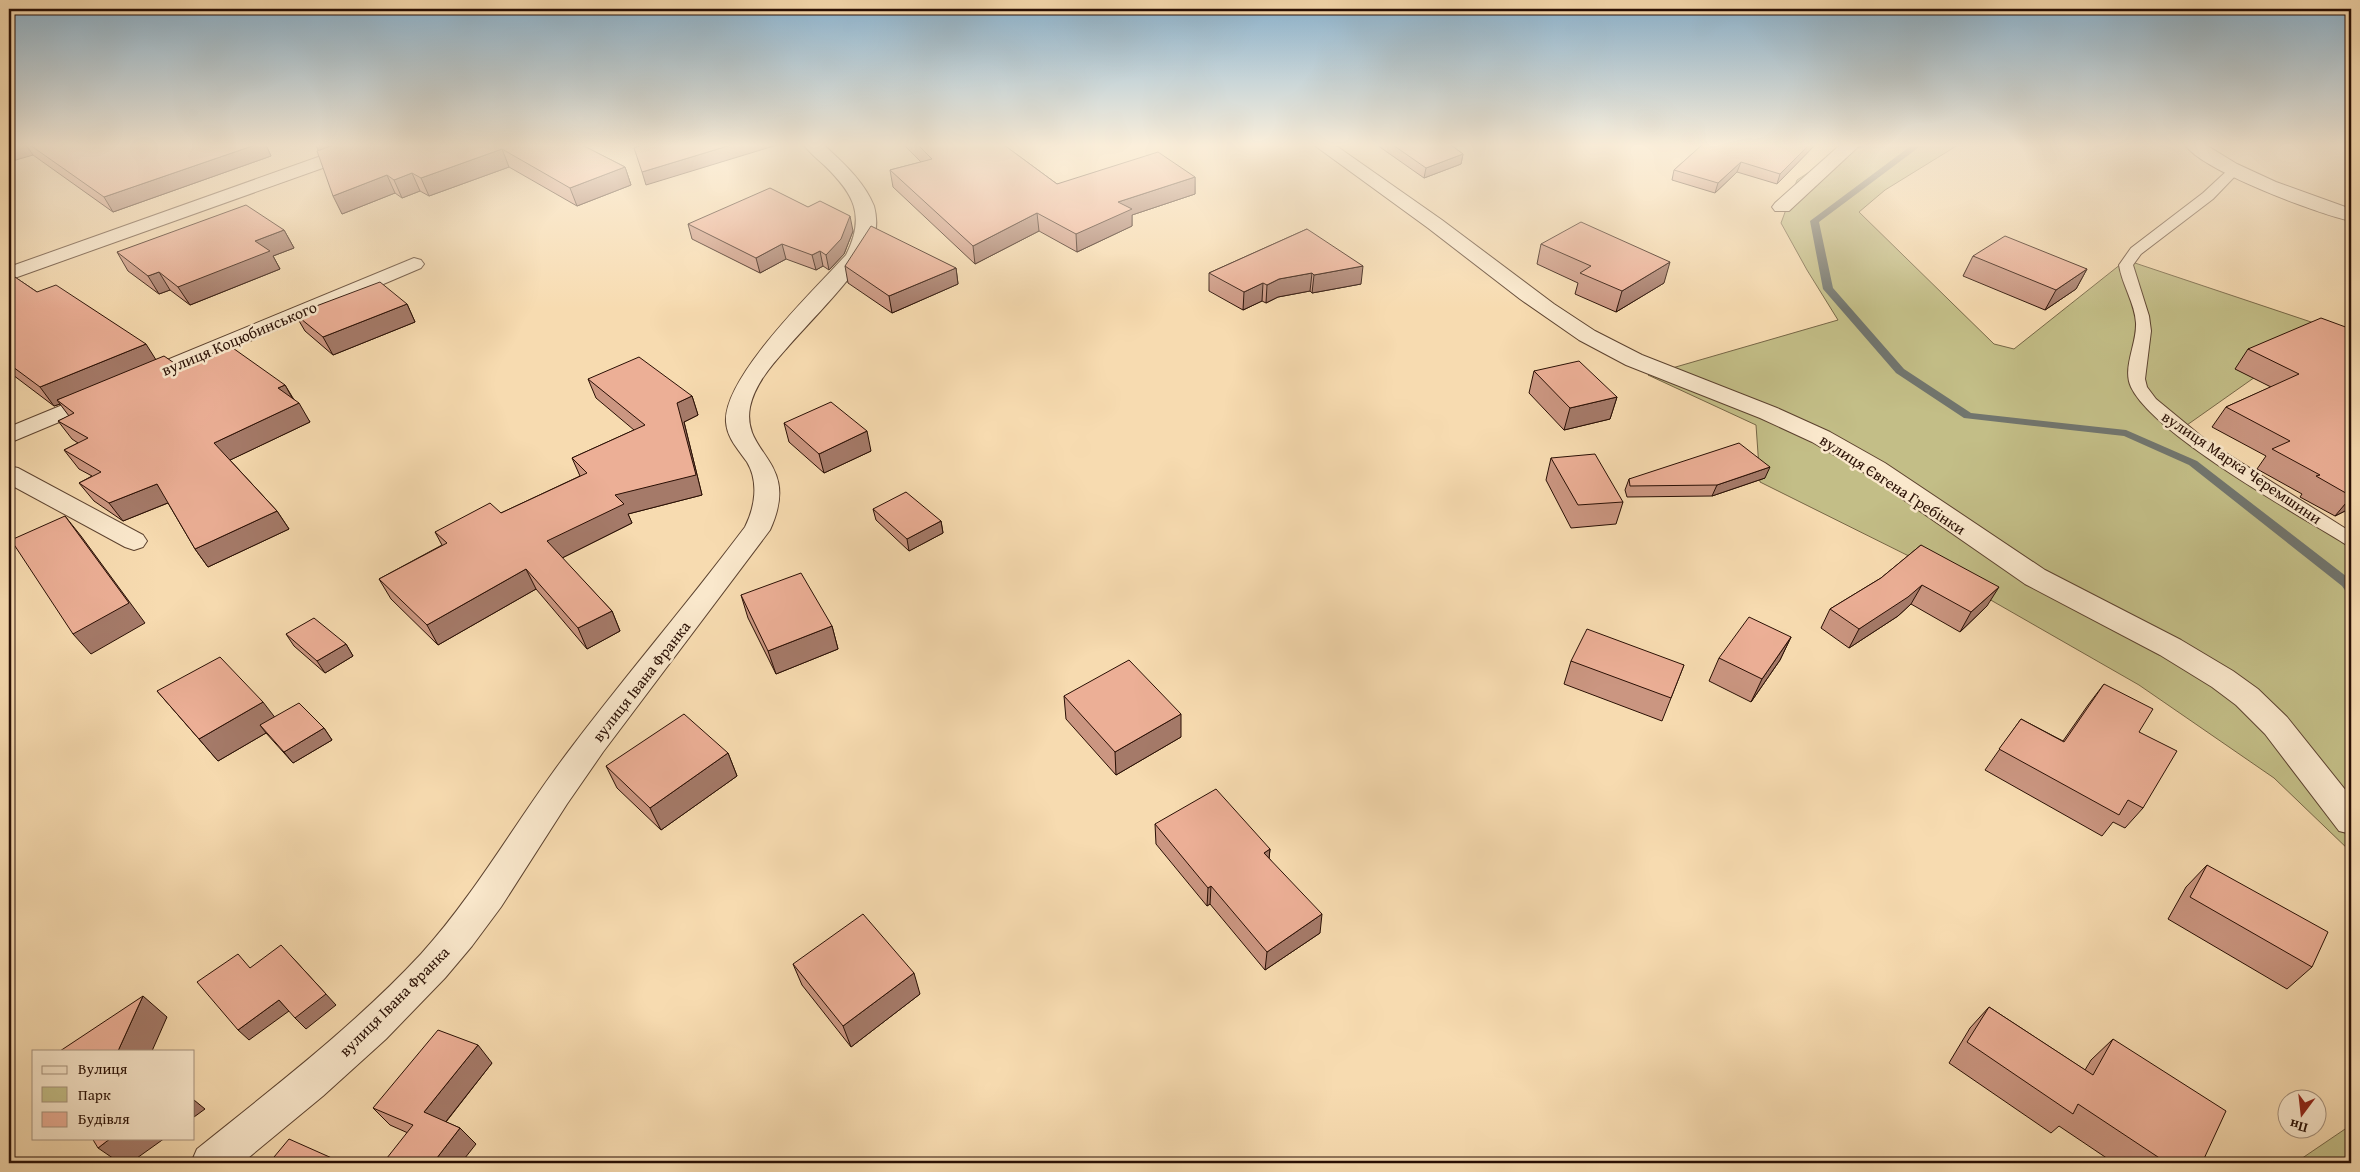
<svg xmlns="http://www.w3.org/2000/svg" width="2360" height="1172" font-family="'Gentium Book Plus',serif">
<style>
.green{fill:#c3be87;stroke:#766646}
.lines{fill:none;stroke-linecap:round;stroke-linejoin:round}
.stream{fill:#71756e;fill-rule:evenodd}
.lane-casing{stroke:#5c422f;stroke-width:2}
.street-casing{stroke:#5c422f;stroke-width:2}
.lane{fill:#fae8cc;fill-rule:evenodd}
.street{fill:#fae8cc;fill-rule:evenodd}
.wall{fill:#cb9681;stroke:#290f04}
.shaded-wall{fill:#a57a69;stroke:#290f04}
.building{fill:#ecaf96;stroke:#290f04}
.labels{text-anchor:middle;stroke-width:5;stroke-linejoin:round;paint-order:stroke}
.street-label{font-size:16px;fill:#290f04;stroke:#fae8cc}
</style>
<rect width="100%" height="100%" fill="#f7dbb0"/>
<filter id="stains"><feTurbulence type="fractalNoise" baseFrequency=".004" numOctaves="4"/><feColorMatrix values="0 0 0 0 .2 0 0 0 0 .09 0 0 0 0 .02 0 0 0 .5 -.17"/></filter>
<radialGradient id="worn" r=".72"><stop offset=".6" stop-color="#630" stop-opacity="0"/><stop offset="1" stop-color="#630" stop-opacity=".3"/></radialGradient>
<g class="green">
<path d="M 1856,145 L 1958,145 L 1885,190 L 1859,212 L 1994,344 L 2014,349 L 2126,260 L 2326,327 L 2187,425 L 2236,475 L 2351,536 L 2351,852 L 2274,778 L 2139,685 L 1947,575 L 1760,482 L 1756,425 L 1648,375 L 1838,320 L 1807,270 L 1781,223 L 1797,180 L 1843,150 Z"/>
<path d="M 2351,1125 L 2351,1163 L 2295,1163 Z"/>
</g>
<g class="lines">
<path class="stream" d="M 1912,145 L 1922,145 L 1819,222 L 1833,288 L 1904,369 L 1971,413 L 2126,430 L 2197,461 L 2351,580 L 2351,594 L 2347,593 L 2342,586 L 2189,465 L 2124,436 L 1964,418 L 1896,373 L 1823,289 L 1810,221 Z"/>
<defs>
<path id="lane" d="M 2234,167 L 2240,171 L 2213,199 L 2141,254 L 2133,265 L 2149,316 L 2151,331 L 2145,379 L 2147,387 L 2156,399 L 2207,441 L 2351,532 L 2351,546 L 2345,544 C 2297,514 2153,434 2131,387 C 2122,368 2137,344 2136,323 C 2135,303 2122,285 2119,265 L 2131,248 L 2203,193 L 2230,168 Z"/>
<g id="street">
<path d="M 352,145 L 379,145 L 376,149 L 9,280 L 9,267 Z"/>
<path d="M 804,145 L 824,145 C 843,163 864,181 874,206 C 877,217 877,230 873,240 C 862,271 809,322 786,349 C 771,366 755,384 750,407 C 741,455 802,460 770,530 L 603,752 L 567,804 L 501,907 L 472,946 L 445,978 L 386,1039 L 323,1096 L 242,1163 L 191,1163 L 197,1149 C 274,1087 354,1026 421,954 C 474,895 512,828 559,764 C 619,683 685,607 745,527 C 755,507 759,482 747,462 C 738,449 727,438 726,422 C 723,377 815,289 846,255 C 866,215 854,194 824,165 C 817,159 810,153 804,145 Z"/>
<path d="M 1314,145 L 1335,145 L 1442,220 L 1554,304 L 1595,331 L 1642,355 L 1777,408 L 1830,432 L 1885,463 L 2045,570 L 2181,640 L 2233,671 L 2258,689 L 2287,717 L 2351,797 L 2351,834 L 2339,831 L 2265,734 L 2236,705 L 2212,687 L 2160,655 L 2025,584 L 1868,475 L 1812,442 L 1760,418 L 1626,365 L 1579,340 L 1520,299 L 1428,228 Z"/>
<path d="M 1840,145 L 1860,145 L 1789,211 L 1775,211 L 1772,207 L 1775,203 Z"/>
<path d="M 2185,145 L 2206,145 L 2237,164 L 2276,182 L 2351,209 L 2351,221 C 2318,214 2203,171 2185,145 Z"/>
<path d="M 414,258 L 421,260 L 424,264 L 421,268 L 149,384 L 141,386 L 133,384 L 130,379 L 133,374 Z"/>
<path d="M 99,390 L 107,392 L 111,397 L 107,402 L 9,443 L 9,427 Z"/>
<path d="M 9,466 L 18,468 L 143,535 L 147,541 L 143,547 L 134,550 L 125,547 L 9,484 Z"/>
</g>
</defs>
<use href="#lane" class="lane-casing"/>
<use href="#street" class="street-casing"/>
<use href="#lane" class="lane"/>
<use href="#street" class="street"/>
</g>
<g class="wall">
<path d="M 9,145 L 266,145 L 271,156 L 113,212 L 33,155 Z"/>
<path d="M 316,145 L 582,145 L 625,167 L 631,185 L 577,206 L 509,167 L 429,196 L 420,191 L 402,198 L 395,193 L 342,214 Z"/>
<path d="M 904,145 L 1004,145 L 1057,184 L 1195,177 L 1195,194 L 1132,215 L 1132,226 L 1077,252 L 1039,231 L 975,264 L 893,187 L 890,170 L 921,162 Z"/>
<path d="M 1377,145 L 1451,145 L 1463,154 L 1461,164 L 1424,178 Z"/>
<path d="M 1702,145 L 1815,145 L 1777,184 L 1737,172 L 1715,193 L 1672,180 L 1674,170 Z"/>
<path d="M 688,224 L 853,231 L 844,254 L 829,270 L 823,266 L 816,270 L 786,259 L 760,273 L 692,239 Z"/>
<path d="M 1307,229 L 1361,284 L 1312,293 L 1310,291 L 1278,297 L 1266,303 L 1262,301 L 1243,310 L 1209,291 L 1209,273 Z"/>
<path d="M 284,230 L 294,248 L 273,256 L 280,269 L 190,305 L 170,290 L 159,294 L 128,271 L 117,252 Z"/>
<path d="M 1541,244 L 1664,283 L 1616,312 L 1575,294 L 1578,283 L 1537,264 Z"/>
<path d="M 1973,256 L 2087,269 L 2076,289 L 2045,310 L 1963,276 Z"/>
<path d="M 845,266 L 956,268 L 958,284 L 892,313 L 848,283 Z"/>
<path d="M 9,273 L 37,292 L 156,360 L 180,367 L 285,385 L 293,398 L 310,422 L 230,460 L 277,511 L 289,529 L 208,567 L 195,549 L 168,503 L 123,521 L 94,501 L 79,483 L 92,476 L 79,469 L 64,450 L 78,443 L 72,439 L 58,421 L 69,416 L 60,404 L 54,406 L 9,372 Z"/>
<path d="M 407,304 L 415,322 L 333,355 L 305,331 L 295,314 Z"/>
<path d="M 2351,329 L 2351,508 L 2335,516 L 2300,497 L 2302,494 L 2257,469 L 2266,456 L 2212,427 L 2226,407 L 2271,387 L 2235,369 L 2248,349 Z"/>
<path d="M 1534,371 L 1617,397 L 1610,419 L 1564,430 L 1529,393 Z"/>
<path d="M 588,379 L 692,396 L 698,415 L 684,422 L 702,495 L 628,514 L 632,523 L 562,558 L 612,611 L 620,631 L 587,649 L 536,589 L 438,645 L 391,599 L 379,579 L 442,545 L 435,532 L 501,513 L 580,476 L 572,458 L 634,430 L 596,398 Z"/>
<path d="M 784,423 L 871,451 L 824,473 L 789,442 Z"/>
<path d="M 1551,458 L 1623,502 L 1616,524 L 1571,528 L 1546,480 Z"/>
<path d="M 1765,478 L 1712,496 L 1627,497 L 1625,490 L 1629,479 Z"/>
<path d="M 873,509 L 941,521 L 943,533 L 909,551 L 876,520 Z"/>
<path d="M 1921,545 L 1987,606 L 1960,632 L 1911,604 L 1898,616 L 1849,648 L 1821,628 L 1830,609 L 1881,578 Z"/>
<path d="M 741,595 L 832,626 L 838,649 L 776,674 L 748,618 Z"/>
<path d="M 286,634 L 346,644 L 353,656 L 325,673 L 294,646 Z"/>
<path d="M 1791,637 L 1780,660 L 1751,702 L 1709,681 L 1719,658 Z"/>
<path d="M 1571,661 L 1684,665 L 1662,721 L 1564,684 Z"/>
<path d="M 2104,684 L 2139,732 L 2143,808 L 2125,828 L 2113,822 L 2102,836 L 1985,770 L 2021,719 L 2063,741 L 2088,705 Z"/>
<path d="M 157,691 L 324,728 L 332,740 L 293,763 L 266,733 L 218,761 Z"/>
<path d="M 1064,696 L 1181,737 L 1116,775 L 1066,719 Z"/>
<path d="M 728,753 L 737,776 L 661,830 L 617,788 L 606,766 Z"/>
<path d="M 1155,824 L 1270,849 L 1269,858 L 1320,933 L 1265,970 L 1210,904 L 1207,906 L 1156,844 Z"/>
<path d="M 2207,865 L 2312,967 L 2287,989 L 2168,919 L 2186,887 Z"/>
<path d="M 793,964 L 920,994 L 851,1047 L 802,985 Z"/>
<path d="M 1989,1007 L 2085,1070 L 2091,1060 L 2113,1039 L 2202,1163 L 2114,1163 L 2059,1126 L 2051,1133 L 1949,1063 L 1970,1028 Z"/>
<path d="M 492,1063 L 446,1122 L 460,1128 L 476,1144 L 408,1133 L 390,1125 L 373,1108 Z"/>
</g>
<g class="shaded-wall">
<path d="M 9,145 L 26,145 L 33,155 L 9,162 Z"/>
<path d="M 255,145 L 266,145 L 271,156 L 113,212 L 104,197 Z"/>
<path d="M 316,145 L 346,145 L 320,154 Z"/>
<path d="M 731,145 L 777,145 L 646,185 L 642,172 Z"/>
<path d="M 1809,145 L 1815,145 L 1777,184 L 1780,174 Z"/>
<path d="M 502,149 L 509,167 L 429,196 L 421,178 Z"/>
<path d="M 1463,154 L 1461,164 L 1424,178 L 1426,168 Z"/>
<path d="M 1741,162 L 1737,172 L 1715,193 L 1718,183 Z"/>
<path d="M 625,167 L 631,185 L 577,206 L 570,188 Z"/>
<path d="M 412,173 L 420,191 L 402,198 L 394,180 Z"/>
<path d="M 387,175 L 395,193 L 342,214 L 333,196 Z"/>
<path d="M 1195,177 L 1195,194 L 1132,215 L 1132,226 L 1077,252 L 1076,234 L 1118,202 Z"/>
<path d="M 1037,213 L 1039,231 L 975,264 L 973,246 Z"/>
<path d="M 850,216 L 853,231 L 844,254 L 829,270 L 826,255 Z"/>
<path d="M 284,230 L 294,248 L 273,256 L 280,269 L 190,305 L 178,287 L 255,241 Z"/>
<path d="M 782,244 L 786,259 L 760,273 L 756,258 Z"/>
<path d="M 820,251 L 823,266 L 816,270 L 812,255 Z"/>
<path d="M 1670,262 L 1664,283 L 1616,312 L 1622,291 Z"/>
<path d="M 1363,266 L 1361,284 L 1312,293 L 1314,275 Z"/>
<path d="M 956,268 L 958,284 L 892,313 L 889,296 Z"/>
<path d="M 2087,269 L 2076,289 L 2045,310 L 2056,290 Z"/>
<path d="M 159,272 L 170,290 L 159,294 L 148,276 Z"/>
<path d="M 1312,273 L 1310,291 L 1278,297 L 1266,303 L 1267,285 L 1279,279 Z"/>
<path d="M 1263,283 L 1262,301 L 1243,310 L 1244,292 Z"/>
<path d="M 407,304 L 415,322 L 333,355 L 323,337 Z"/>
<path d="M 146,344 L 158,363 L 57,400 L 60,404 L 54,406 L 40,387 Z"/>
<path d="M 285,385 L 295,403 L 278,388 Z"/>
<path d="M 692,396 L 698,415 L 684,422 L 702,495 L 628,514 L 632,523 L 556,561 L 547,541 L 615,495 L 677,403 Z"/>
<path d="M 1617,397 L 1610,419 L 1564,430 L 1570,408 Z"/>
<path d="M 299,403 L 310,422 L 226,462 L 214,443 Z"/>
<path d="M 867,431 L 871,451 L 824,473 L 819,454 Z"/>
<path d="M 1770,467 L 1765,478 L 1712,496 L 1717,485 Z"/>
<path d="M 157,484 L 170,502 L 123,521 L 109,503 Z"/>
<path d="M 2351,497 L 2351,508 L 2335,516 Z"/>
<path d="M 277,511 L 289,529 L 208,567 L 195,549 Z"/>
<path d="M 65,516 L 81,536 L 145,623 L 91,654 L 73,634 Z"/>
<path d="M 941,521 L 943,533 L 909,551 L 907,539 Z"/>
<path d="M 526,569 L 536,589 L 438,645 L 427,625 Z"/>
<path d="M 1922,585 L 1911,604 L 1898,616 L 1849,648 L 1859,629 Z"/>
<path d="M 1999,587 L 1987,606 L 1960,632 L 1971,612 Z"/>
<path d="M 612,611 L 620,631 L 587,649 L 578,628 Z"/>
<path d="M 832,626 L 838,649 L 776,674 L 768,651 Z"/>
<path d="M 1791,637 L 1780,660 L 1751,702 L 1762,679 Z"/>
<path d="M 346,644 L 353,656 L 325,673 L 317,661 Z"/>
<path d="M 263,702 L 280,724 L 260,725 L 266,733 L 218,761 L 199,739 Z"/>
<path d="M 1181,714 L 1181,737 L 1116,775 L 1115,752 Z"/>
<path d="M 324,728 L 332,740 L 293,763 L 284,752 Z"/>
<path d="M 728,753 L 737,776 L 661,830 L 650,808 Z"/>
<path d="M 1270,849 L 1268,868 L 1264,853 Z"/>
<path d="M 1211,886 L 1210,904 L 1207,906 L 1208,888 Z"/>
<path d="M 1322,914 L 1320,933 L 1265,970 L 1267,952 Z"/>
<path d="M 291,956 L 336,1005 L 306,1029 L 295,1018 Z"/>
<path d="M 914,973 L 920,994 L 851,1047 L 843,1026 Z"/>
<path d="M 143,996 L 167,1017 L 152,1051 L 118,1051 Z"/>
<path d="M 279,1000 L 289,1011 L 249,1040 L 238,1030 Z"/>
<path d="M 478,1045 L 492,1063 L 440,1129 L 424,1112 Z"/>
<path d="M 194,1100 L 205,1109 L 194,1117 Z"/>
<path d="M 460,1128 L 476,1144 L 461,1163 L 433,1163 Z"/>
<path d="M 111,1138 L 165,1138 L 130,1163 L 120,1163 L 98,1148 Z"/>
</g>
<g class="building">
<path d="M 30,145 L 255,145 L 104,197 Z"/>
<path d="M 334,145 L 582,145 L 625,167 L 570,188 L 502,149 L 421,178 L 412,173 L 394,180 L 387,175 L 333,196 L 317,151 Z"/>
<path d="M 642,145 L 731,145 L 642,172 L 634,148 Z"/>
<path d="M 918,145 L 1004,145 L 1057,184 L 1158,152 L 1195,177 L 1118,202 L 1132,209 L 1076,234 L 1037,213 L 973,246 L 890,170 L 932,159 Z"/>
<path d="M 1393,145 L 1451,145 L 1463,154 L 1426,168 Z"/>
<path d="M 1702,145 L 1809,145 L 1780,174 L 1741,162 L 1718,183 L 1674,170 Z"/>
<path d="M 770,188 L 808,207 L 820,201 L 850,216 L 841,239 L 826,255 L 820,251 L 812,255 L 782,244 L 756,258 L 688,224 Z"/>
<path d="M 246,205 L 284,230 L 255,241 L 270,251 L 178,287 L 159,272 L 148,276 L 117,252 Z"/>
<path d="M 1581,222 L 1670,262 L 1622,291 L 1580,273 L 1591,266 L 1541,244 Z"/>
<path d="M 871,226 L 956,268 L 889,296 L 845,266 Z"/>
<path d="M 1307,229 L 1363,266 L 1314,275 L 1312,273 L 1279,279 L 1267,285 L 1263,283 L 1244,292 L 1209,273 Z"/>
<path d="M 2005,236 L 2087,269 L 2056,290 L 1973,256 Z"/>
<path d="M 9,273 L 37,292 L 56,285 L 146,344 L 40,387 L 9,364 Z"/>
<path d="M 380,282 L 407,304 L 323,337 L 295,314 Z"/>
<path d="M 2321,318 L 2351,329 L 2351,496 L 2316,476 L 2320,475 L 2272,449 L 2290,441 L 2226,407 L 2299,374 L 2248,349 Z"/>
<path d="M 230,346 L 285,385 L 278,388 L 299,403 L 214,443 L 277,511 L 195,549 L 157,484 L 109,503 L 79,483 L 101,472 L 64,450 L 88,438 L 58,421 L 74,413 L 57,400 L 164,356 L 180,367 Z"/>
<path d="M 639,357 L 692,396 L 677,403 L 696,475 L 615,495 L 624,504 L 547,541 L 612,611 L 578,628 L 526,569 L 427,625 L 379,579 L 447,543 L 435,532 L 490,503 L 501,513 L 587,473 L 572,458 L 645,425 L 588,379 Z"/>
<path d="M 1579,361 L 1617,397 L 1570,408 L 1534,371 Z"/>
<path d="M 831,402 L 867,431 L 819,454 L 784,423 Z"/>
<path d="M 1739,443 L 1770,467 L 1717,485 L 1630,486 L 1629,479 Z"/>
<path d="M 1595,454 L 1623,502 L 1578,505 L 1551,458 Z"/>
<path d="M 906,492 L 941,521 L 907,539 L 873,509 Z"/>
<path d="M 65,516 L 129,603 L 73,634 L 11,540 Z"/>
<path d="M 1921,545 L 1999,587 L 1971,612 L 1922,585 L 1908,597 L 1859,629 L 1830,609 L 1881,578 Z"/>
<path d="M 801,573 L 832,626 L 768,651 L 741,595 Z"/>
<path d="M 1749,617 L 1791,637 L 1762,679 L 1719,658 Z"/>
<path d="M 314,618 L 346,644 L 317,661 L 286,634 Z"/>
<path d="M 1587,629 L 1684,665 L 1671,698 L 1571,661 Z"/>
<path d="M 220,657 L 263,702 L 199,739 L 157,691 Z"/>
<path d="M 1129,660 L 1181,714 L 1115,752 L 1064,696 Z"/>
<path d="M 2104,684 L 2153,709 L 2139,732 L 2177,751 L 2143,808 L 2128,800 L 2119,815 L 1999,749 L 2021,719 L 2064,742 Z"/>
<path d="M 299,703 L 324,728 L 284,752 L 260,725 Z"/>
<path d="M 684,714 L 728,753 L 650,808 L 606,766 Z"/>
<path d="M 1216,789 L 1270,849 L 1264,853 L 1322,914 L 1267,952 L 1211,886 L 1208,888 L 1155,824 Z"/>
<path d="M 2207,865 L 2328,932 L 2312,967 L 2190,897 Z"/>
<path d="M 863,914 L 914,973 L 843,1026 L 793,964 Z"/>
<path d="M 281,945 L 326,994 L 295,1018 L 279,1000 L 238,1030 L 197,982 L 238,954 L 250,968 Z"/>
<path d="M 143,996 L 118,1051 L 60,1051 Z"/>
<path d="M 1989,1007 L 2093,1075 L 2113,1039 L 2226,1111 L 2202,1163 L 2167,1163 L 2078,1104 L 2073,1114 L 1967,1042 Z"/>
<path d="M 438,1030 L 478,1045 L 424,1112 L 460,1128 L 433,1163 L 383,1163 L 413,1125 L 373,1108 Z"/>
<path d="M 92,1138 L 111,1138 L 98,1148 Z"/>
<path d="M 289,1139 L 343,1163 L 269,1163 Z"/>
</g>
<linearGradient id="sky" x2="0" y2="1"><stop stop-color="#8bb6d4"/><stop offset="0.47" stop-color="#fbefdb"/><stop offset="1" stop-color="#fbefdb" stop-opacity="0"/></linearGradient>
<rect width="2360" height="309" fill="url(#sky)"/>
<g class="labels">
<g class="street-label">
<text transform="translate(239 338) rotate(-23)" y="6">вулиця Коцюбинського</text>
<text transform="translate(2242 467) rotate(34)" y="6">вулиця Марка Черемшини</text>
<text transform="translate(1893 484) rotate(33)" y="6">вулиця Євгена Гребінки</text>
<text transform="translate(641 681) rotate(-52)" y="6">вулиця Івана Франка</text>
<text transform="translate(394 1001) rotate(-45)" y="6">вулиця Івана Франка</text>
</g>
</g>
<rect width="2360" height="1172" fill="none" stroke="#f7dbb0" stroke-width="30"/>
<rect x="10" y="10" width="2340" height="1152" fill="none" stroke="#290f04" stroke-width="2.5"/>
<rect x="15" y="15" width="2330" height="1142" fill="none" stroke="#290f04"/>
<rect x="32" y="1050" width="162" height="90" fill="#fae8cc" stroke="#a6917c"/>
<rect x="42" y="1066" width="25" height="8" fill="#fae8cc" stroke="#a6917c"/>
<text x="78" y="1074" font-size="15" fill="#290f04">Вулиця</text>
<rect x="42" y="1087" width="25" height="15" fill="#c3be87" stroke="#a6917c"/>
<text x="78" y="1100" font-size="15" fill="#290f04">Парк</text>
<rect x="42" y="1112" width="25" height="15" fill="#ecaf96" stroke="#a6917c"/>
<text x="78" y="1124" font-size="15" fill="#290f04">Будівля</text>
<g transform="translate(2302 1114) rotate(195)"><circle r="24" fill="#fae8cc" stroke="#a6917c"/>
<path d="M0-4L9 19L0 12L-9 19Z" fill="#8f2418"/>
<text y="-8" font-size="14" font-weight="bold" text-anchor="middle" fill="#290f04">Пн</text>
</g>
<rect width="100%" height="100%" filter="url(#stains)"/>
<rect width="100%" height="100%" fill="url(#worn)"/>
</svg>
